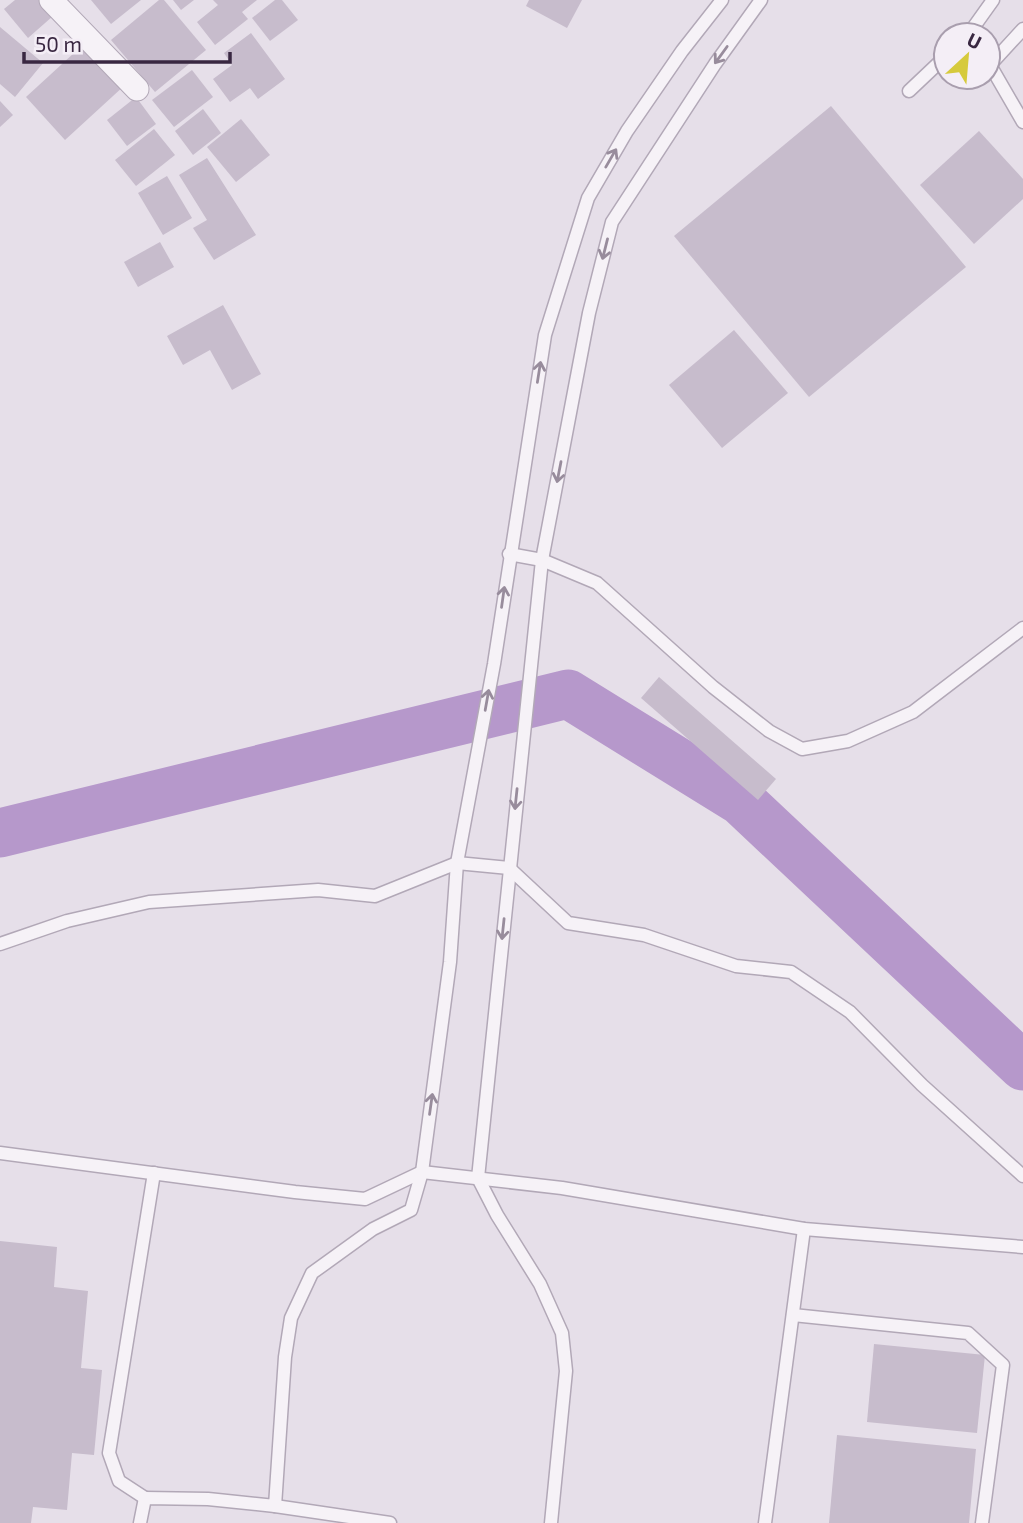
<svg xmlns="http://www.w3.org/2000/svg" width="1023" height="1523" font-family="'Exo 2',sans-serif">
<style>
.lines{fill:none;stroke-linecap:round;stroke-linejoin:round}
.river{stroke:#b698cb;stroke-width:49}
.building{fill:#c7bccc}
.lane-casing{stroke:#b2a8b7;stroke-width:15}
.street-casing{stroke:#b2a8b7;stroke-width:25}
.lane{stroke:#f6f2f7;stroke-width:12}
.street{stroke:#f6f2f7;stroke-width:23}
.oneway{stroke:#988c9c}
</style>
<rect width="100%" height="100%" fill="#e6dfe9"/>
<g class="lines">
<path class="river" d="M 0,833 L 568,694 L 741,801 L 1023,1066"/>
</g>
<g class="building">
<path d="M 15,0 L 40,0 L 53,16 L 28,38 L 4,9 Z"/>
<path d="M 91,0 L 141,0 L 111,24 Z"/>
<path d="M 159,0 L 164,0 L 206,50 L 155,92 L 111,40 Z"/>
<path d="M 173,0 L 194,0 L 181,10 Z"/>
<path d="M 213,0 L 257,0 L 242,12 L 248,19 L 215,45 L 197,22 L 218,5 Z"/>
<path d="M 275,0 L 282,0 L 298,20 L 270,41 L 252,18 Z"/>
<path d="M 529,0 L 582,0 L 567,28 L 526,6 Z"/>
<path d="M 0,27 L 43,63 L 15,97 L 0,84 Z"/>
<path d="M 251,33 L 285,79 L 258,99 L 250,88 L 230,102 L 213,79 L 232,65 L 224,53 Z"/>
<path d="M 86,42 L 125,85 L 65,140 L 26,97 Z"/>
<path d="M 192,70 L 213,97 L 174,127 L 152,100 Z"/>
<path d="M 136,97 L 156,124 L 127,146 L 107,120 Z"/>
<path d="M 0,101 L 13,115 L 0,127 Z"/>
<path d="M 831,106 L 966,267 L 809,397 L 674,236 Z"/>
<path d="M 203,109 L 221,133 L 193,155 L 175,131 Z"/>
<path d="M 241,119 L 270,155 L 236,182 L 207,147 Z"/>
<path d="M 154,129 L 175,155 L 136,186 L 115,160 Z"/>
<path d="M 979,131 L 1023,179 L 1023,199 L 974,244 L 920,185 Z"/>
<path d="M 207,158 L 256,235 L 214,260 L 193,228 L 207,220 L 179,175 Z"/>
<path d="M 167,176 L 192,218 L 163,235 L 138,193 Z"/>
<path d="M 160,242 L 174,267 L 138,287 L 124,262 Z"/>
<path d="M 223,305 L 261,374 L 232,390 L 210,350 L 183,365 L 167,336 Z"/>
<path d="M 734,330 L 788,393 L 722,448 L 669,385 Z"/>
<path d="M 659,677 L 776,779 L 758,800 L 641,698 Z"/>
<path d="M 0,1241 L 57,1247 L 54,1287 L 88,1291 L 81,1368 L 102,1370 L 94,1455 L 72,1453 L 67,1510 L 33,1507 L 31,1523 L 0,1523 Z"/>
<path d="M 874,1344 L 985,1355 L 977,1433 L 867,1422 Z"/>
<path d="M 837,1435 L 976,1449 L 969,1523 L 829,1523 Z"/>
</g>
<g class="lines">
<defs>
<g id="lane">
<path d="M 1023,29 L 990,65 L 1023,122"/>
<path d="M 968,35 L 993,0"/>
<path d="M 909,91 L 946,56"/>
<path d="M 509,554 L 542,560 L 597,583 L 713,687 L 769,731 L 802,749 L 848,741 L 913,712 L 1023,628"/>
<path d="M 0,944 L 67,921 L 149,902 L 318,890 L 375,896 L 457,863 L 509,868 L 568,923 L 644,935 L 736,966 L 791,972 L 850,1012 L 922,1085 L 1023,1176"/>
<path d="M 0,1153 L 295,1192 L 365,1199 L 422,1172 L 562,1188 L 804,1229 L 1023,1247"/>
<path d="M 793,1315 L 968,1333 L 1003,1365 L 982,1523"/>
<path d="M 145,1498 L 119,1481 L 109,1453 L 154,1173"/>
<path d="M 275,1506 L 390,1523"/>
<path d="M 140,1523 L 145,1498 L 208,1499 L 275,1506 L 285,1357 L 291,1318 L 312,1273 L 373,1229 L 411,1210 L 422,1172 L 450,962 L 457,863 L 494,664 L 545,335 L 588,198 L 627,131 L 682,51 L 722,0"/>
<path d="M 551,1523 L 566,1371 L 562,1333 L 540,1284 L 497,1215 L 478,1178 L 542,560 L 589,313 L 612,222 L 715,64 L 761,0"/>
<path d="M 765,1523 L 804,1229"/>
</g>
<path id="street" d="M 51,0 L 137,89"/>
</defs>
<use href="#lane" class="lane-casing"/>
<use href="#street" class="street-casing"/>
<use href="#lane" class="lane"/>
<use href="#street" class="street"/>
</g>
<defs><path id="oneway-shaft" d="M-6 0H5M1.5-3L5.5 0L1.5 3" fill="none" stroke-width="1.6" stroke-linecap="round" stroke-linejoin="round" transform="scale(1.75)"/></defs>
<g class="oneway">
<use href="#oneway-shaft" transform="translate(721 55) rotate(126)"/>
<use href="#oneway-shaft" transform="translate(611 158) rotate(-60)"/>
<use href="#oneway-shaft" transform="translate(605 249) rotate(104)"/>
<use href="#oneway-shaft" transform="translate(539 372) rotate(-81)"/>
<use href="#oneway-shaft" transform="translate(559 472) rotate(101)"/>
<use href="#oneway-shaft" transform="translate(503 597) rotate(-82)"/>
<use href="#oneway-shaft" transform="translate(487 700) rotate(-80)"/>
<use href="#oneway-shaft" transform="translate(516 799) rotate(96)"/>
<use href="#oneway-shaft" transform="translate(503 929) rotate(96)"/>
<use href="#oneway-shaft" transform="translate(431 1104) rotate(-82)"/>
</g>
<g transform="translate(967 56) rotate(26)"><circle r="33" fill="#f4eef6" stroke="#a99eae" stroke-width="2"/>
<path d="M0-5L12 26L0 18L-12 26Z" fill="#d6ca3c"/>
<text y="-10" font-size="19" font-weight="bold" text-anchor="middle" fill="#392741">U</text>
</g>
<path d="M24 52v10h206v-10" fill="none" stroke="#392741" stroke-width="3.5"/>
<text x="35" y="52" font-size="21" fill="#392741" stroke="#f4eef6" stroke-width="5" paint-order="stroke">50 m</text>
</svg>
